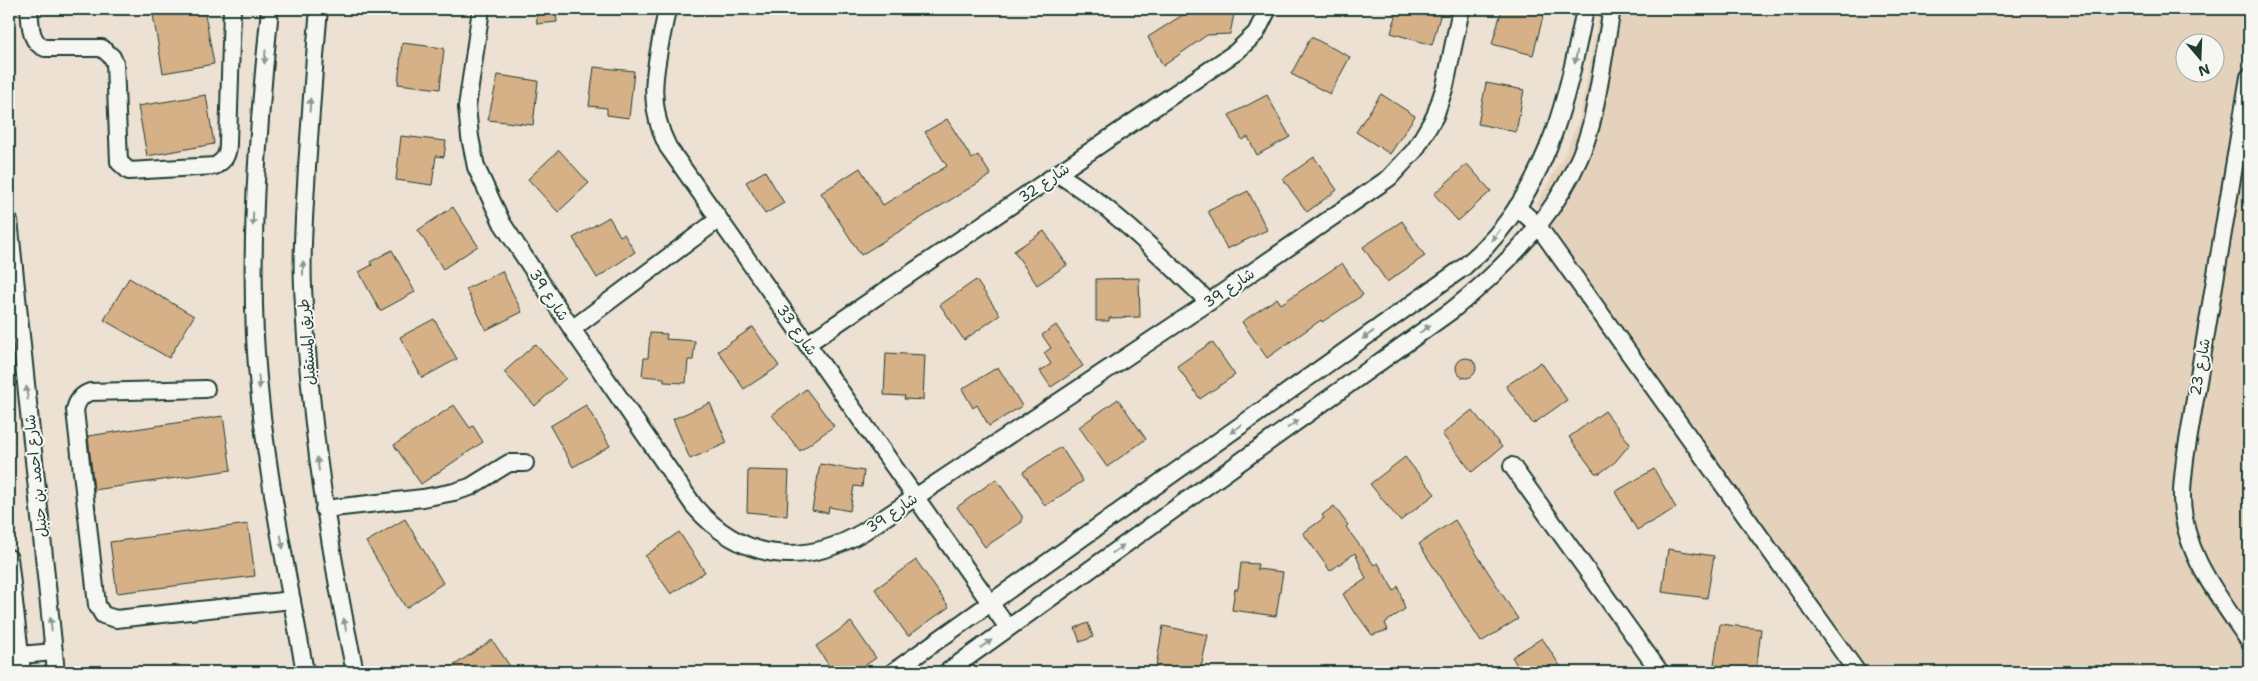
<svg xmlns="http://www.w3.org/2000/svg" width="2258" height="681" font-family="'Shantell Sans','Playpen Sans Arabic',sans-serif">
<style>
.built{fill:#e5d2bc;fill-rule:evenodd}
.building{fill:#d6b087;stroke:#1f3d34}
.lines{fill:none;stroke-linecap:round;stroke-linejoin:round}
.minor-casing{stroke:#1f3d34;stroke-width:20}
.minor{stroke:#f6f6f2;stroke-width:16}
.oneway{fill:#8a9a93}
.labels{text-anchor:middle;stroke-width:4;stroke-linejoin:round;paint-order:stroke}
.street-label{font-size:15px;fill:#1f3d34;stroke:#f6f6f2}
</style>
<rect width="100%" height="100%" fill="#ece1d2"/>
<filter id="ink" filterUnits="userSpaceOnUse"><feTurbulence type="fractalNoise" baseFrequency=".02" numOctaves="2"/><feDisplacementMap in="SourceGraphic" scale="10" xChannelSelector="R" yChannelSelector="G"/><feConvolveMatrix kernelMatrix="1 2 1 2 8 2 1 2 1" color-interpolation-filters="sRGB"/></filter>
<g filter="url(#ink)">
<path class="built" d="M 1600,9 L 2249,9 L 2249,672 L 1869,672 L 1536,205 L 1564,155 L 1580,118 ZM 2186,42 L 2216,42 L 2216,72 L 2186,72 Z"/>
<g class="building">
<path d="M 152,9 L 204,9 L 214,64 L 163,73 Z"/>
<path d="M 536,9 L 556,9 L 557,22 L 537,24 Z"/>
<path d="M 1192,9 L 1235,9 L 1230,34 L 1207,35 L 1163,66 L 1148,37 Z"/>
<path d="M 1398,9 L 1442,9 L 1432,45 L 1391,33 Z"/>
<path d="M 1502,9 L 1529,9 L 1544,13 L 1533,55 L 1492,44 Z"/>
<path d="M 1311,37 L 1350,57 L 1330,94 L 1291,74 Z"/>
<path d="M 402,43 L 444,48 L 440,89 L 398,84 Z"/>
<path d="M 594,67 L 634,71 L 629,118 L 607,115 L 607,108 L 589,106 Z"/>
<path d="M 498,75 L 538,81 L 533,125 L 488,120 Z"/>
<path d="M 1486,83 L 1524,90 L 1516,132 L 1478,124 Z"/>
<path d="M 1381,94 L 1415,116 L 1390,154 L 1356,132 Z"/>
<path d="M 206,95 L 214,144 L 147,156 L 138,106 Z"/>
<path d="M 1267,95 L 1290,137 L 1257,155 L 1248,137 L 1242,140 L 1229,115 Z"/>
<path d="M 947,119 L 972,159 L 978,155 L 991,175 L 861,255 L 821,193 L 860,168 L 883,205 L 947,166 L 925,132 Z"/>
<path d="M 401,136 L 446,141 L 444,157 L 436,156 L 432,185 L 396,180 Z"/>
<path d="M 559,150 L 589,183 L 558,212 L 528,179 Z"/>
<path d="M 1314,157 L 1337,190 L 1307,212 L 1283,179 Z"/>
<path d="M 1467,164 L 1491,191 L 1458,221 L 1434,194 Z"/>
<path d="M 765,171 L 784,203 L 765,214 L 746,182 Z"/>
<path d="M 1248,191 L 1267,230 L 1227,249 L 1208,211 Z"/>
<path d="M 453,207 L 478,246 L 443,269 L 418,230 Z"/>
<path d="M 609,217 L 620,236 L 624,234 L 635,252 L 597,278 L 573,238 Z"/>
<path d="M 1402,221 L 1425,256 L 1387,282 L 1363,247 Z"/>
<path d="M 1044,231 L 1067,265 L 1037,285 L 1014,251 Z"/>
<path d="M 392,250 L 415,292 L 380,311 L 359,272 L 372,265 L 370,262 Z"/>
<path d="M 1342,263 L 1363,295 L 1322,322 L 1321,320 L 1267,358 L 1242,322 L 1277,298 L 1281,304 Z"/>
<path d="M 502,271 L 522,312 L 486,330 L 466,289 Z"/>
<path d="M 129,278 L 194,316 L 169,358 L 104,320 Z"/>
<path d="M 1139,278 L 1140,317 L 1109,318 L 1109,321 L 1096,321 L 1096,279 Z"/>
<path d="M 976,280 L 1000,315 L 964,340 L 940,305 Z"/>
<path d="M 434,319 L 457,359 L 422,378 L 400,337 Z"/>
<path d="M 1056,325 L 1083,366 L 1051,387 L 1040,371 L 1051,364 L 1044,353 L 1051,348 L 1042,335 Z"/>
<path d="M 753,327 L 779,366 L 744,389 L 718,351 Z"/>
<path d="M 650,333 L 667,334 L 666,339 L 695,341 L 693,360 L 688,360 L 686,383 L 664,382 L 664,378 L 642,376 L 644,358 L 648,358 Z"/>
<path d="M 1212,342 L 1235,375 L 1200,399 L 1177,366 Z"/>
<path d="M 535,344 L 566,378 L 535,406 L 504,372 Z"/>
<path d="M 886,353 L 925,355 L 923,400 L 904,399 L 905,396 L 884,395 Z"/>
<circle cx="1466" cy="368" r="10"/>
<path d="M 1541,362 L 1567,400 L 1533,424 L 1506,386 Z"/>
<path d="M 998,367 L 1022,406 L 989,426 L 977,405 L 973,408 L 962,389 Z"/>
<path d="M 806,389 L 834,426 L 800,451 L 772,415 Z"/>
<path d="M 1118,399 L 1146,439 L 1107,467 L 1079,427 Z"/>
<path d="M 710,403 L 727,443 L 690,459 L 673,419 Z"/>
<path d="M 454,405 L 470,428 L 473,426 L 483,442 L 421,484 L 394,445 Z"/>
<path d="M 586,405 L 610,446 L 573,467 L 550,426 Z"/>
<path d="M 1472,410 L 1502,447 L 1472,472 L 1442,434 Z"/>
<path d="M 1605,411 L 1630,444 L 1615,462 L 1600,473 L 1595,473 L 1569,437 Z"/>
<path d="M 223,416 L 231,470 L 94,490 L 88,436 Z"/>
<path d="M 1061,447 L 1083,481 L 1045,506 L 1023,472 Z"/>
<path d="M 1405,457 L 1435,494 L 1400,521 L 1370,484 Z"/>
<path d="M 820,464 L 864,471 L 862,487 L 854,486 L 850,511 L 829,507 L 828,513 L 812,510 Z"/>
<path d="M 1654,469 L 1676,508 L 1637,530 L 1615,492 Z"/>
<path d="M 748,470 L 789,471 L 787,516 L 747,512 Z"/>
<path d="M 996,479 L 1022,516 L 1022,522 L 985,547 L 957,507 Z"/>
<path d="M 1334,506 L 1348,525 L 1346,527 L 1374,565 L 1378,563 L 1394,591 L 1398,586 L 1405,609 L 1385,623 L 1388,630 L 1372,635 L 1356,613 L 1355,614 L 1343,594 L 1366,579 L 1355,553 L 1330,571 L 1303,533 L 1324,518 L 1322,515 Z"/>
<path d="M 405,519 L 443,583 L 406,608 L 366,542 Z"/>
<path d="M 1455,520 L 1518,619 L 1481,642 L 1419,544 Z"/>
<path d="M 248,524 L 255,576 L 117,593 L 110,542 Z"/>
<path d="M 679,532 L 705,572 L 671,594 L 645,556 Z"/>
<path d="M 1668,549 L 1714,556 L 1707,598 L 1662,592 Z"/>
<path d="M 916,560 L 949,607 L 908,636 L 875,589 Z"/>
<path d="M 1241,563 L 1258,564 L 1257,569 L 1283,572 L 1276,616 L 1232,610 L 1235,589 L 1238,589 Z"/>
<path d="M 851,622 L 876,658 L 855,672 L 833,672 L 816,646 Z"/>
<path d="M 1088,623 L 1093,637 L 1080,642 L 1075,628 Z"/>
<path d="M 1720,624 L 1761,629 L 1756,672 L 1713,671 Z"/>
<path d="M 1163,626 L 1208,635 L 1200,672 L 1155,672 Z"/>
<path d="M 1542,638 L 1564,672 L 1521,672 L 1512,657 Z"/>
<path d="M 492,640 L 514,672 L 444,672 Z"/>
</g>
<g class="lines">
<defs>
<g id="minor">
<path d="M 29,9 C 31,24 29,42 45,48 L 102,48 L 112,57 L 115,63 L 119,162 L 129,171 L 215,166 C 225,160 228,155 228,143 L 232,9"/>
<path d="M 270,9 C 259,118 250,226 255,336 C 261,450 285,561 305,672"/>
<path d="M 319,9 C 314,62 311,114 307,167 C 305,207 301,247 303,287 C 309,417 328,545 355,672"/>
<path d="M 481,9 L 467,107 L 470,137 L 476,167 L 502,223 L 572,329 L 694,506 C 741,560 802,568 863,532 L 1209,302 L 1389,178 L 1415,150 L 1435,116 L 1445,86 L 1461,9"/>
<path d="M 667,9 C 658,60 643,98 668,147 L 1008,628"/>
<path d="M 2249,77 L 2185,459 C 2184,471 2182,482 2182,494 C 2181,551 2219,597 2249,641"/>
<path d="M 1058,174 C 1115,209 1160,256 1209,302"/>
<path d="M 1517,207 L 1538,226 L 1857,672"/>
<path d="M 9,220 L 56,672"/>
<path d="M 572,329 L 719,219"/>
<path d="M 807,344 L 1236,52 L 1256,33 L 1268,9"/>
<path d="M 206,389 L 90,392 C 81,395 77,401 75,410 L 97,605 L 103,615 L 116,619 L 292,600"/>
<path d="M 1512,466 L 1660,672"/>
<path d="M 324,509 L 423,498 L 454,492 L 470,487 L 509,463 L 525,463"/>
<path d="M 9,558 L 22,672"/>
<path d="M 20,655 L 54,652"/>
<path d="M 893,672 L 1464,267 C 1472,259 1482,252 1489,243 C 1549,179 1569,93 1585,9"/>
<path d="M 947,672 L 1451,311 C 1510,264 1571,200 1591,125 C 1600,87 1605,47 1612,9"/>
</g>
</defs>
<use href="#minor" class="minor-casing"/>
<use href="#minor" class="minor"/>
</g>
<defs><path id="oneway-solid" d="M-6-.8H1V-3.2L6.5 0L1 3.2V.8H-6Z" transform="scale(1.25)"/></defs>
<g class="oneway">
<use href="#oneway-solid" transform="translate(265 57) rotate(95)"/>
<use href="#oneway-solid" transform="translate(1576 57) rotate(101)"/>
<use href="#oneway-solid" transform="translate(310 105) rotate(-87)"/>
<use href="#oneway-solid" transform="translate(253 219) rotate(91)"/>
<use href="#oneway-solid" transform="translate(1496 235) rotate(127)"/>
<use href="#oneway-solid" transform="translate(303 268) rotate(-90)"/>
<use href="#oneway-solid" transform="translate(1425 329) rotate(-36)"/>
<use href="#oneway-solid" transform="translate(1368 335) rotate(144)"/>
<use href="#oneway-solid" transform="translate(259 382) rotate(85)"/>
<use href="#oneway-solid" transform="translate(27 393) rotate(-96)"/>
<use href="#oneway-solid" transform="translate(1293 424) rotate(-36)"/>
<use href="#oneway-solid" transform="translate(1236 429) rotate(144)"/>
<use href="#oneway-solid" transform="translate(318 464) rotate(-98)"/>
<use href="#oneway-solid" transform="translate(282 542) rotate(80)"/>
<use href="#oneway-solid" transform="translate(1118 549) rotate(-36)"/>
<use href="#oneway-solid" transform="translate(51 624) rotate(-96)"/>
<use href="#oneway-solid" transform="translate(345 625) rotate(-101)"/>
<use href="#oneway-solid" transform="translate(986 644) rotate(-35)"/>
</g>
</g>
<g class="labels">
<g class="street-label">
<text transform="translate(1044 183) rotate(-34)" y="5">شارع 32</text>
<text transform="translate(1229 288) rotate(-34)" y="5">شارع 39</text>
<text transform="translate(549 295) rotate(57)" y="5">شارع 39</text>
<text transform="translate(797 330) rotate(55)" y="5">شارع 33</text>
<text transform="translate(307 342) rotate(-95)" y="5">طريق المستقبل</text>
<text transform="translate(2200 367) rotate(-80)" y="5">شارع 23</text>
<text transform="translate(36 476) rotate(-96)" y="5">شارع احمد بن حنبل</text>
<text transform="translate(892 513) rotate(-34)" y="5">شارع 39</text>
</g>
</g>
<rect width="2258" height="681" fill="none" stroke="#f6f6f2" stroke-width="30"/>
<rect x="15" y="15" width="2228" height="651" fill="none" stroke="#1f3d34" stroke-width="2" filter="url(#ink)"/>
<g transform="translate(2200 58) rotate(161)"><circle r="24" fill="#f6f6f2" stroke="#a0aca6"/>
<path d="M0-4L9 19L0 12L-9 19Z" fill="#1f3d34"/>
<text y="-8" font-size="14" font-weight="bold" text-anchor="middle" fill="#1f3d34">N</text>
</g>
</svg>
